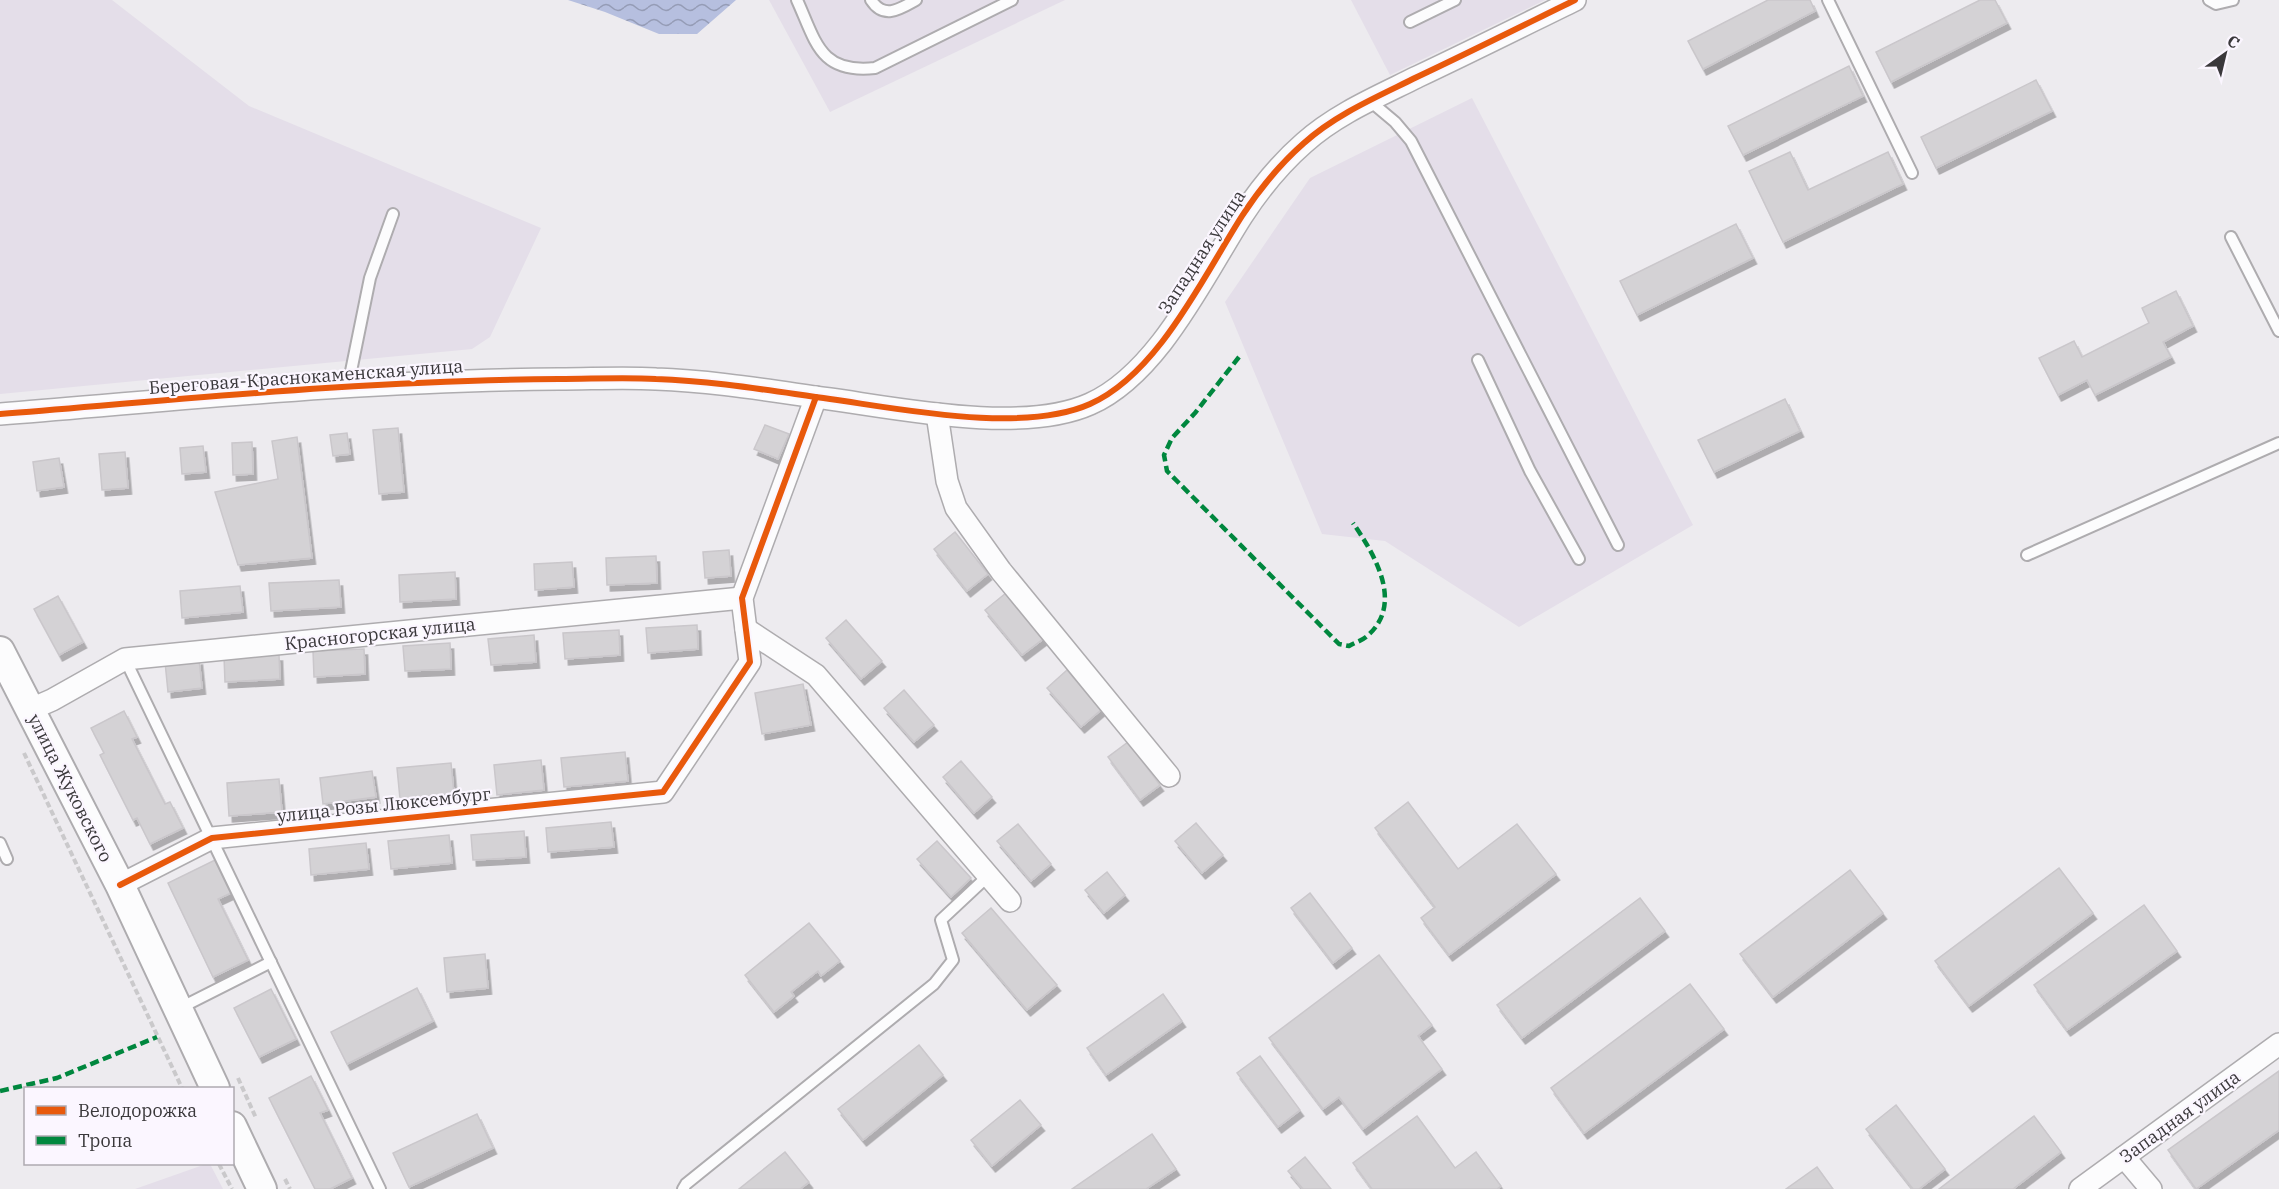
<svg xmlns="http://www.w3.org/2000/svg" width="2279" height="1189" font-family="'IBM Plex Serif',serif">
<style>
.built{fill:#e4dee9}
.water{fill:url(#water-waves)}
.building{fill:#d4d2d5;stroke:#cac7cb;stroke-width:1.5;filter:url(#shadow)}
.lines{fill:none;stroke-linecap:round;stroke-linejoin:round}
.lane-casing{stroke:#aeacaf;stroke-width:14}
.street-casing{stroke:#aeacaf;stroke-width:24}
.secondary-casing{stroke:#aeacaf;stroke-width:32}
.path{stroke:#cac9cb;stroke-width:4;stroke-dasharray:6 3;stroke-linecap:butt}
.lane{stroke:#fcfcfd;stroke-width:10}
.street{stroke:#fcfcfd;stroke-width:21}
.secondary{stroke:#fcfcfd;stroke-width:28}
.quiet{stroke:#00873e;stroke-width:4.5;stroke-dasharray:9 4.5;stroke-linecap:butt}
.cycleway-casing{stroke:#fbf6ff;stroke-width:10}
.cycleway{stroke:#e8590c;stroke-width:6}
.labels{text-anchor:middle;stroke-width:4.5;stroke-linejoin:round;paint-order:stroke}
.street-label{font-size:18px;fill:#3a383b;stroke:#fbf6ff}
</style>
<defs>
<pattern id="water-waves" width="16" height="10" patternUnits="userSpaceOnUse" patternTransform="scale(1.5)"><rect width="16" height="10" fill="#b6bfdf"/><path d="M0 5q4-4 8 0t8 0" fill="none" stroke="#959cb6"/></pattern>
<filter id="shadow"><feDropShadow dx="3.5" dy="6" stdDeviation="0" flood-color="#0004"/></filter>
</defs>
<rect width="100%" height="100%" fill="#edebef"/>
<g class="built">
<path d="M 0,0 L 112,0 L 249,106 L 541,228 L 490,337 L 472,349 L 0,394 Z"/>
<path d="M 769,0 L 1065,0 L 830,112 Z"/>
<path d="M 1351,0 L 1545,0 L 1390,75 Z"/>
<path d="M 1472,98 L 1693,525 L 1519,627 L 1385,541 L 1322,534 L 1225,302 L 1310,178 Z"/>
<path d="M 206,1164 L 210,1164 L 223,1189 L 135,1189 Z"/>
</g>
<path class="water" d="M 568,0 L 736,0 L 697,34 L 659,34 L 605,12 Z"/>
<g class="building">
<path d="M 1768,0 L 1810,0 L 1815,11 L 1703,69 L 1688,41 Z"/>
<path d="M 1980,0 L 1995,0 L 2007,23 L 1891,82 L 1876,52 Z"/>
<path d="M 1849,66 L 1863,96 L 1743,155 L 1728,126 Z"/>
<path d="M 2036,80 L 2052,111 L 1936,168 L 1921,137 Z"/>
<path d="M 1790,152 L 1808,190 L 1888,152 L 1903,184 L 1783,242 L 1749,171 Z"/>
<path d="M 1736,224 L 1753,258 L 1637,315 L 1620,281 Z"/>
<path d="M 2176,291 L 2193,326 L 2163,342 L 2171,357 L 2095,395 L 2087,380 L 2058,395 L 2039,358 L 2074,341 L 2082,357 L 2149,323 L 2142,308 Z"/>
<path d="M 1785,399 L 1800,431 L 1714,472 L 1698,440 Z"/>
<path d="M 765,425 L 789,434 L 778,459 L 754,449 Z"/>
<path d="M 398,428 L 404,492 L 379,494 L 373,430 Z"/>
<path d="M 347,433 L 350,454 L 333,456 L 330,435 Z"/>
<path d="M 297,437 L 312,558 L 238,565 L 215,492 L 278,479 L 272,441 Z"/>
<path d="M 252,442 L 253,474 L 233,475 L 232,443 Z"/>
<path d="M 203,446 L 206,472 L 182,474 L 180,448 Z"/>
<path d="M 125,452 L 128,488 L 102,490 L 99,454 Z"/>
<path d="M 59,458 L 64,487 L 37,491 L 33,462 Z"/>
<path d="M 955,532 L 988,574 L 967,591 L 934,549 Z"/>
<path d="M 729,550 L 731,576 L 705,578 L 703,552 Z"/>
<path d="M 656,556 L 657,583 L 607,585 L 606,558 Z"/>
<path d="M 572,562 L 574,587 L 535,590 L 534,564 Z"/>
<path d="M 455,572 L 456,599 L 400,602 L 399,575 Z"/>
<path d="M 339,580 L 341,607 L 271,611 L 269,583 Z"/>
<path d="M 240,586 L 243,612 L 182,618 L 180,591 Z"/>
<path d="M 1006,593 L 1043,639 L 1022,655 L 985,610 Z"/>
<path d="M 58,596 L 83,642 L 59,655 L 34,609 Z"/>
<path d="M 846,620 L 882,661 L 861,679 L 826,638 Z"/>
<path d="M 697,625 L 698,649 L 648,653 L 646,628 Z"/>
<path d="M 619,630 L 620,655 L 565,659 L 563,633 Z"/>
<path d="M 534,635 L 536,662 L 491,665 L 488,639 Z"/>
<path d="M 450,643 L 451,669 L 405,671 L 403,646 Z"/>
<path d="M 364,649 L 365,674 L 314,677 L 313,651 Z"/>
<path d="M 279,655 L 280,679 L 225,682 L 224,657 Z"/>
<path d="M 199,659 L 202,688 L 168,692 L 165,662 Z"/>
<path d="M 1067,670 L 1101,710 L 1081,727 L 1047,688 Z"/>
<path d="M 803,684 L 811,725 L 762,734 L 755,693 Z"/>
<path d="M 904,690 L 934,725 L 914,742 L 884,708 Z"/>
<path d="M 124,711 L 137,737 L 132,739 L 165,804 L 170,802 L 183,828 L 150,844 L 137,818 L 133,820 L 100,755 L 104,753 L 91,728 Z"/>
<path d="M 1128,742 L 1160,785 L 1140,800 L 1108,757 Z"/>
<path d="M 625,752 L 628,781 L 564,787 L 561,758 Z"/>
<path d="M 541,760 L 544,790 L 497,795 L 494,765 Z"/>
<path d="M 961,761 L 992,797 L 974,813 L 943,777 Z"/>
<path d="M 451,763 L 454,794 L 400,799 L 397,768 Z"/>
<path d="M 372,771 L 376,797 L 323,804 L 320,778 Z"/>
<path d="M 279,779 L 282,812 L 229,816 L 227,783 Z"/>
<path d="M 1408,802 L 1458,869 L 1517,824 L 1556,874 L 1449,955 L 1421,918 L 1435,907 L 1375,828 Z"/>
<path d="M 611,822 L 614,847 L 548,852 L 546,828 Z"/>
<path d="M 1196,823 L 1223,855 L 1202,873 L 1175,841 Z"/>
<path d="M 1018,824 L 1051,864 L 1031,881 L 997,841 Z"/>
<path d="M 524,831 L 526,857 L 473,860 L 471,835 Z"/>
<path d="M 449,835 L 452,863 L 391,869 L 388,841 Z"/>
<path d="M 937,841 L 971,878 L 951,897 L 917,859 Z"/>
<path d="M 366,843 L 369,869 L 311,875 L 309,849 Z"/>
<path d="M 215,860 L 231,893 L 218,899 L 248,960 L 213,977 L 168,883 Z"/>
<path d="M 2059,868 L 2093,913 L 1969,1006 L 1935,961 Z"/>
<path d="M 1850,870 L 1883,913 L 1773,997 L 1740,954 Z"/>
<path d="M 1107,872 L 1125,895 L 1104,913 L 1085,890 Z"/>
<path d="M 1310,893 L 1352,948 L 1333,963 L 1291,908 Z"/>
<path d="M 1640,898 L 1665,931 L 1522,1038 L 1497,1005 Z"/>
<path d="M 2144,905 L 2177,951 L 2067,1030 L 2034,985 Z"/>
<path d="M 991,908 L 1057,985 L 1027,1010 L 962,933 Z"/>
<path d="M 809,923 L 840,961 L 821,976 L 818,971 L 791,992 L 794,996 L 774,1012 L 745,975 Z"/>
<path d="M 485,954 L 488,988 L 447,992 L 444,958 Z"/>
<path d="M 1379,955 L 1432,1025 L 1418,1036 L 1442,1069 L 1363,1129 L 1339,1097 L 1323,1109 L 1269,1038 Z"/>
<path d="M 1690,984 L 1724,1029 L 1584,1133 L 1551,1088 Z"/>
<path d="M 417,988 L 433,1021 L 347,1064 L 331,1032 Z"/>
<path d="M 271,989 L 296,1039 L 259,1057 L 234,1008 Z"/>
<path d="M 1163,994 L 1182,1021 L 1106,1075 L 1087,1048 Z"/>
<path d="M 919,1045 L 943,1075 L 863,1140 L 838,1109 Z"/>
<path d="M 1260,1056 L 1300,1110 L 1278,1127 L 1237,1073 Z"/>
<path d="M 2279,1071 L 2279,1130 L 2196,1189 L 2168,1150 Z"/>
<path d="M 311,1076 L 328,1110 L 320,1113 L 352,1178 L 330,1189 L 315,1189 L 269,1098 Z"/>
<path d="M 1020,1100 L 1041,1125 L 992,1166 L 971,1140 Z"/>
<path d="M 1896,1105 L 1945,1169 L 1919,1189 L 1913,1189 L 1866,1129 Z"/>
<path d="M 477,1114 L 493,1148 L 409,1187 L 393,1153 Z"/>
<path d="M 1417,1116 L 1455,1168 L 1476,1152 L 1501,1186 L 1497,1189 L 1372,1189 L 1353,1163 Z"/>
<path d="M 2034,1116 L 2061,1152 L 2013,1189 L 1939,1189 Z"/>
<path d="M 1152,1134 L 1176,1169 L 1146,1189 L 1072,1189 Z"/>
<path d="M 785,1152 L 809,1182 L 800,1189 L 739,1189 Z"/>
<path d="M 1305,1157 L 1331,1189 L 1303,1189 L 1288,1171 Z"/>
<path d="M 1817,1167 L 1833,1189 L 1786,1189 Z"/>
</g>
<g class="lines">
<defs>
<g id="lane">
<path d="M 797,0 C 816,42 820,74 875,68 L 1012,0"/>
<path d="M 871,0 C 884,20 900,9 916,0"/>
<path d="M 1828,0 L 1912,173"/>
<path d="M 2209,0 L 2216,4 L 2233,0"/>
<path d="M 1410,22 L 1455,0"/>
<path d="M 1370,101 L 1395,122 L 1411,141 L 1618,545"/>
<path d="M 2231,237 L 2279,331"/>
<path d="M 1478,360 L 1530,471 L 1579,559"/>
<path d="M 348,386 L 370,278 L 393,214"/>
<path d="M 2027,555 L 2279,443"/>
<path d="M 125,659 L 380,1189"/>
<path d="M 0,843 L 7,859"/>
<path d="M 178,1009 L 271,962"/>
<path d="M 683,1189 L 686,1184 L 934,984 L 953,960 L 941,920 L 988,876"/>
</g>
<g id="street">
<path d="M 0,414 C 186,399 373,380 559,379 C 591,379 624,377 656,379 C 714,381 772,391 830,399 C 901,409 1023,434 1090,404 C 1158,374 1203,277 1242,216 C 1259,190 1280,164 1304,143 C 1336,114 1379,96 1417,77 C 1470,52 1522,26 1575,0"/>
<path d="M 937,414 L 947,481 L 956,508 L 1001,571 L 1169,776"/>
<path d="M 746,629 L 816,675 L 1010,901"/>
<path d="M 29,710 L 52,700 L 125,659 L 742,598"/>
<path d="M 120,885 L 212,838 L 663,792 L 750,662 L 742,598 L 816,397"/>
<path d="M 2124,1157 L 2151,1189"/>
<path d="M 2080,1189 L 2279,1044"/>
</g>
<g id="secondary">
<path d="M 0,651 L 120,885 L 215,1088"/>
<path d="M 232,1126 L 262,1189"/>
</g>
</defs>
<use href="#lane" class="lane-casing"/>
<use href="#street" class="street-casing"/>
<use href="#secondary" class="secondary-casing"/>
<g class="path">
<path d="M 24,753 L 182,1088"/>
<path d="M 238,1078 L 256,1118"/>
<path d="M 219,1164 L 232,1189"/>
<path d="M 285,1179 L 290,1189"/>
</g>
<use href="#lane" class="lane"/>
<use href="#street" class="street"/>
<use href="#secondary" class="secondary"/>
<g class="quiet">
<path d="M 1239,357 L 1195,413 L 1172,438 L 1164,455 L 1167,471 L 1339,644 L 1349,646 C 1354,643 1361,641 1366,637 C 1405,605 1375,555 1353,523"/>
<path d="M 0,1091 L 57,1078 L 157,1037"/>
</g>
<defs>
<g id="cycleway">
<path d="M 0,414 C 186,399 373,380 559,379 C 591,379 624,377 656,379 C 714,381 772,391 830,399 C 901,409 1023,434 1090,404 C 1158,374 1203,277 1242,216 C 1259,190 1280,164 1304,143 C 1336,114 1379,96 1417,77 C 1470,52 1522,26 1575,0"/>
<path d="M 120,885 L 212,838 L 663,792 L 750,662 L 742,598 L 816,397"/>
</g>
</defs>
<use href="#cycleway" class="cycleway-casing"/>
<use href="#cycleway" class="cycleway"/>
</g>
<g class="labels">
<g class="street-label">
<text transform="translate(1202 252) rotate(-57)" y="6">Западная улица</text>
<text transform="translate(306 377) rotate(-4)" y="6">Береговая-Краснокаменская улица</text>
<text transform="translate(380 634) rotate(-6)" y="6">Красногорская улица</text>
<text transform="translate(70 788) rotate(63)" y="6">улица Жуковского</text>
<text transform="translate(384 805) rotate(-6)" y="6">улица Розы Люксембург</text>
<text transform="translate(2180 1117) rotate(-36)" y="6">Западная улица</text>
</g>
</g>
<rect x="24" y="1087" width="210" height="78" fill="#fbf6ff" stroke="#aeaab1" stroke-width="1.5"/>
<rect x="36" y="1106" width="30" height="9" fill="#e8590c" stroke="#aeaab1" stroke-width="1.5"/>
<text x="78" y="1117" font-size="18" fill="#3a383b">Велодорожка</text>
<rect x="36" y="1136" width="30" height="9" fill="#00873e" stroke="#aeaab1" stroke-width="1.5"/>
<text x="78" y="1147" font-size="18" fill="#3a383b">Тропа</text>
<g transform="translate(2225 54) rotate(34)" stroke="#fbf6ff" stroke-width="4.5" paint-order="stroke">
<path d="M0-4.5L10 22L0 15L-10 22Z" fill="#3a383b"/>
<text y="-9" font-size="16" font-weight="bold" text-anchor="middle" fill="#3a383b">С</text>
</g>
</svg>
